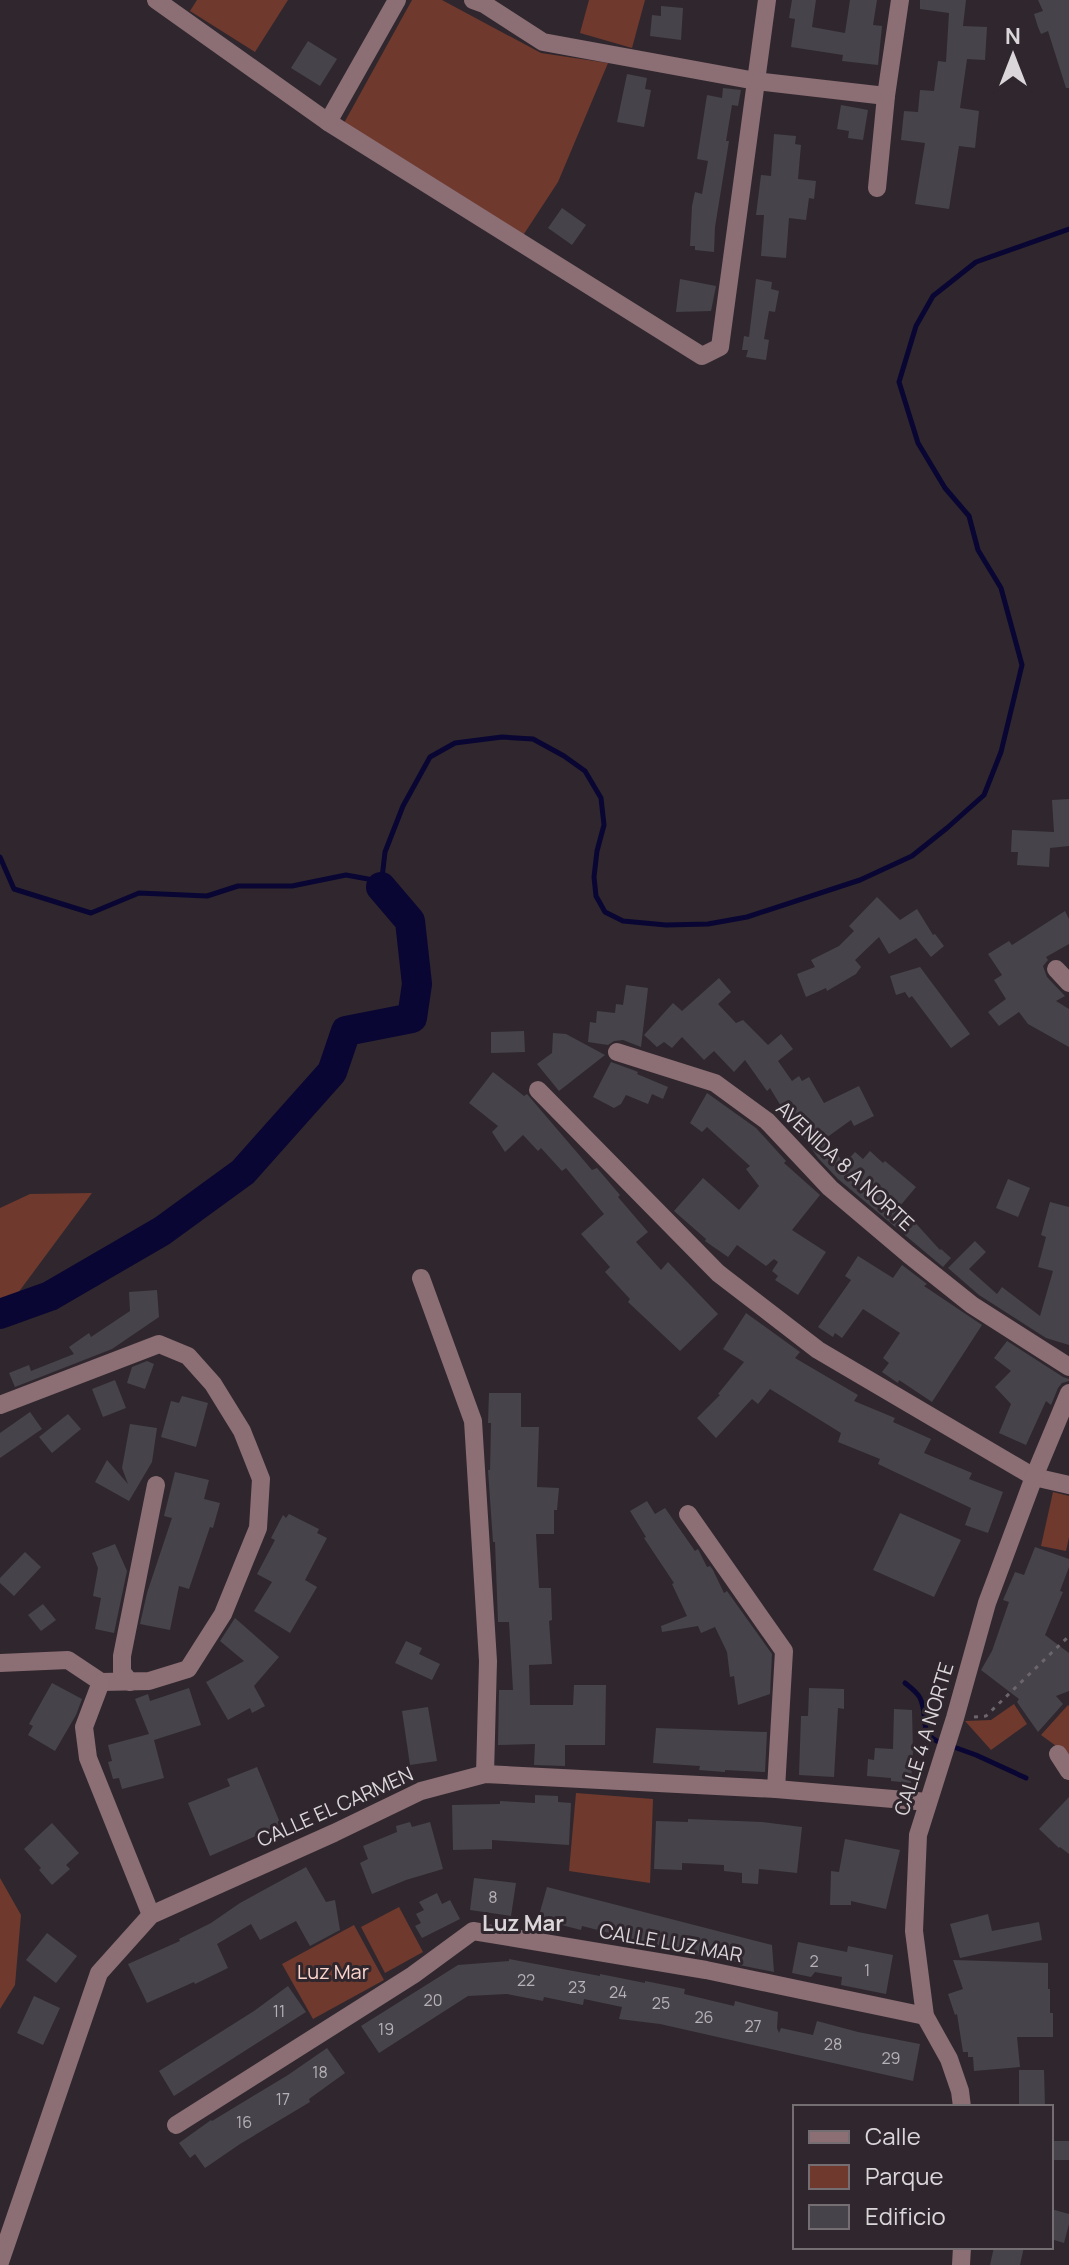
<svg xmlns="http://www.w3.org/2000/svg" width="1069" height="2265" font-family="Manrope,sans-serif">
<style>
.green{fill:#6f392e}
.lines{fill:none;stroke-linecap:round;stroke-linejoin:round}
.stream{stroke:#0a0633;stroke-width:5}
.river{stroke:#0a0633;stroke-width:30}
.building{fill:#46434b}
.path{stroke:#6c656b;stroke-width:3;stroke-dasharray:4 6;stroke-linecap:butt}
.minor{stroke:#8c6e75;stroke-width:18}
.labels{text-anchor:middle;stroke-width:6;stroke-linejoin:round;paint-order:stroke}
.number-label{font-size:16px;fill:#b6b1b6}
.street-label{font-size:20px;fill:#dbd6da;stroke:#2f272d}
.park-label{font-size:20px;fill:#fcd5cc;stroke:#2f272d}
.neighbourhood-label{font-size:22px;font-weight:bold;fill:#dbd6da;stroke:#2f272d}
</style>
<rect width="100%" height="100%" fill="#2f272d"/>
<g class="green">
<path d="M 197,0 L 288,0 L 255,52 L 190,11 Z"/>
<path d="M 412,0 L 442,0 L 541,53 L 608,63 L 558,182 L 522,237 L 344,123 Z"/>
<path d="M 589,0 L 645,0 L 632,48 L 580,33 Z"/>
<path d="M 92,1193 L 12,1301 L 0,1306 L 0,1208 L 30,1194 Z"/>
<path d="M 1053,1492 L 1069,1496 L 1069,1537 L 1066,1551 L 1041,1546 Z"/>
<path d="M 1014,1704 L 1027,1724 L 991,1750 L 965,1721 L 991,1720 Z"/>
<path d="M 1068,1705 L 1069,1706 L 1069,1760 L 1063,1751 L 1041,1735 Z"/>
<path d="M 576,1793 L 653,1799 L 650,1883 L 569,1871 Z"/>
<path d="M 0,1878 L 21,1915 L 15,1985 L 0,2009 Z"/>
<path d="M 399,1907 L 423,1952 L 385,1973 L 361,1927 Z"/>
<path d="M 354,1925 L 384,1980 L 313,2019 L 282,1964 Z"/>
</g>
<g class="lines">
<g class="stream">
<path d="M 0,857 L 14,889 L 91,913 L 139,893 L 207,896 L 238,886 L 292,886 L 346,875 L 368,879 L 381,887 L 385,852 L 403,806 L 430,757 L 455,743 L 502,737 L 533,739 L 564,756 L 585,771 L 601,798 L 604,825 L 597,851 L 594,877 L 596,896 L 605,912 L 623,921 L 666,925 L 708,924 L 747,917 L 860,880 L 912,856 L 947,828 L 984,795 L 1001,752 L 1022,665 L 1001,588 L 978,550 L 969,516 L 945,488 L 918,443 L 899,382 L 916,326 L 933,296 L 976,262 L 1069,229"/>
<path d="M 905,1683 C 910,1687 917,1692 920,1698 C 929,1716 917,1734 941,1743"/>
<path d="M 951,1746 L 976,1755 L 1026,1778"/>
</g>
<path class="river" d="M 0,1314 L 50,1296 L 162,1231 L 243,1172 L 332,1072 L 346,1031 L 412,1018 L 417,984 L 410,921 L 381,887"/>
</g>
<g class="building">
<path d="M 792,0 L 816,0 L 812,27 L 845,33 L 850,0 L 877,0 L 873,25 L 882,26 L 878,65 L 842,61 L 843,55 L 791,47 L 795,19 L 789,18 Z"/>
<path d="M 920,0 L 966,0 L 963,26 L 987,27 L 985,60 L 967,59 L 960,108 L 979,111 L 975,148 L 959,146 L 949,209 L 915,204 L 925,143 L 901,140 L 904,111 L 918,112 L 920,90 L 934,91 L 938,61 L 946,62 L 949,13 L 920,9 Z"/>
<path d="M 1038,0 L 1069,0 L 1069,88 L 1066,88 L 1048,31 L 1041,34 L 1038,27 L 1034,14 L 1043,11 Z"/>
<path d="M 661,6 L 683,8 L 681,40 L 650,36 L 652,15 L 661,16 Z"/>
<path d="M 308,41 L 337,59 L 320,86 L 291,68 Z"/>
<path d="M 627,74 L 647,78 L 645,89 L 651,90 L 644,127 L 617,122 Z"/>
<path d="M 723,88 L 741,90 L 738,106 L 732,105 L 726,141 L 729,141 L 715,227 L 714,252 L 695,250 L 695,246 L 690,246 L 692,206 L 695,192 L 702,194 L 708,161 L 697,159 L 707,95 L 722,98 Z"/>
<path d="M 841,105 L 868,110 L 863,140 L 848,138 L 849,131 L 837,129 Z"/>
<path d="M 774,134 L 796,136 L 795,144 L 801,145 L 798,179 L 816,181 L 814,199 L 809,198 L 806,220 L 789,218 L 786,258 L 761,256 L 764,215 L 756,215 L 761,175 L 771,176 Z"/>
<path d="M 562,208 L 586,225 L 572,245 L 548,228 Z"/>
<path d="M 680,279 L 716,286 L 711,311 L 676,312 Z"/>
<path d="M 756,279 L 772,282 L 771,289 L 779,291 L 775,312 L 769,311 L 764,339 L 769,340 L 766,360 L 746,357 L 748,350 L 742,350 L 744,336 L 749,337 Z"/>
<path d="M 1069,799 L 1069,846 L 1050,848 L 1049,867 L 1017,865 L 1018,852 L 1011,852 L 1012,830 L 1054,832 L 1052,800 Z"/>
<path d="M 877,897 L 900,920 L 917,909 L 933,935 L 935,934 L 944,946 L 931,957 L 916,938 L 889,954 L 879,937 L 855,960 L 861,967 L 856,974 L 827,991 L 826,988 L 806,997 L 797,974 L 815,967 L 811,960 L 839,946 L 854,931 L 849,926 Z"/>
<path d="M 1065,911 L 1069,919 L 1069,944 L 1046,957 L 1048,960 L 1043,966 L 1047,977 L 1065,996 L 1056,1001 L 1069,1009 L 1069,1047 L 1028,1024 L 1019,1012 L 999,1026 L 988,1012 L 1006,999 L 994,980 L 1002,975 L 988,954 L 1009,941 L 1012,945 Z"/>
<path d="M 920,967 L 970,1034 L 951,1048 L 912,996 L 909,998 L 905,992 L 896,995 L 890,976 Z"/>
<path d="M 719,978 L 731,992 L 718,1004 L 736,1023 L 743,1020 L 768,1045 L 781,1034 L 793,1049 L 778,1061 L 792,1081 L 799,1076 L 802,1081 L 809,1077 L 824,1103 L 859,1086 L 874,1116 L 854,1126 L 851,1120 L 826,1138 L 844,1164 L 855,1152 L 863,1159 L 870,1151 L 883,1163 L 885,1161 L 916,1187 L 900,1206 L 940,1250 L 941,1249 L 951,1258 L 943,1267 L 838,1179 L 818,1158 L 792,1120 L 790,1121 L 770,1088 L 767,1091 L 745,1060 L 734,1072 L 714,1051 L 704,1060 L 682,1037 L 672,1048 L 664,1042 L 657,1047 L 644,1035 L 673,1003 L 682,1011 Z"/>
<path d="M 626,985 L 648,988 L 641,1047 L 623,1040 L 614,1041 L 608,1045 L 588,1042 L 590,1022 L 596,1023 L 597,1011 L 615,1013 L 616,1004 L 623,1005 Z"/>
<path d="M 524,1031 L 525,1052 L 491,1053 L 491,1032 Z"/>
<path d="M 553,1033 L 566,1034 L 605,1055 L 559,1091 L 537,1064 L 552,1053 Z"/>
<path d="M 611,1062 L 633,1070 L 638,1072 L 637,1074 L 668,1087 L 663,1099 L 652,1094 L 648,1104 L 626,1095 L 621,1104 L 614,1108 L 593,1097 Z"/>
<path d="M 493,1072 L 524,1096 L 527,1094 L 592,1170 L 597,1168 L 620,1195 L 618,1197 L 648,1232 L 636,1242 L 661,1270 L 668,1262 L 718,1314 L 680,1351 L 628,1302 L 630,1299 L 605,1272 L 610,1267 L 581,1234 L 604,1214 L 566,1168 L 562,1171 L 541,1148 L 538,1151 L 523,1135 L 505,1152 L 492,1132 L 498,1126 L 469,1103 Z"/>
<path d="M 707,1093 L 756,1128 L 786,1161 L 784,1163 L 820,1195 L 792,1230 L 826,1252 L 798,1295 L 775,1280 L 778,1276 L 772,1271 L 778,1262 L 774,1259 L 766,1266 L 737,1245 L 728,1257 L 705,1241 L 706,1239 L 674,1211 L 703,1178 L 739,1210 L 759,1186 L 746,1169 L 750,1166 L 707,1127 L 702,1132 L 690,1123 Z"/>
<path d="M 1008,1179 L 1030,1188 L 1018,1217 L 996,1208 Z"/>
<path d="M 1050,1202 L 1069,1207 L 1069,1345 L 1046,1338 L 979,1295 L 948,1268 L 975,1241 L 986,1252 L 969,1269 L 997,1294 L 1002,1287 L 1040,1316 L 1053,1271 L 1038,1267 L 1046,1237 L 1041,1235 Z"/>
<path d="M 858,1256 L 893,1278 L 902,1265 L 927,1284 L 924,1286 L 982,1325 L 932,1402 L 899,1380 L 898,1383 L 882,1372 L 889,1363 L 883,1358 L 900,1333 L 863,1309 L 842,1338 L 835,1333 L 833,1337 L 818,1327 L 851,1280 L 845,1276 Z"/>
<path d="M 157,1290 L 159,1317 L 112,1349 L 15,1387 L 9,1373 L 29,1365 L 31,1371 L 74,1354 L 69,1347 L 89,1333 L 91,1337 L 130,1311 L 129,1292 Z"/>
<path d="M 746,1313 L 800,1352 L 795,1358 L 858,1395 L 854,1401 L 895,1418 L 893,1422 L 931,1439 L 924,1453 L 972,1473 L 969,1479 L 1003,1492 L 988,1533 L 965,1525 L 971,1508 L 878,1464 L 880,1459 L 838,1442 L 841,1433 L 770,1389 L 758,1404 L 752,1399 L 716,1438 L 697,1418 L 720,1395 L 718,1394 L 744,1362 L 723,1349 Z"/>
<path d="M 1007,1341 L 1063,1377 L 1069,1379 L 1069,1381 L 1062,1383 L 1058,1388 L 1051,1405 L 1046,1401 L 1026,1445 L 999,1433 L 1011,1404 L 995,1387 L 1011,1371 L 994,1358 Z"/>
<path d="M 147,1361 L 154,1364 L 145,1389 L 127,1383 L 132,1367 Z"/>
<path d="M 115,1380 L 126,1408 L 103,1417 L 92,1389 Z"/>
<path d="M 489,1393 L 521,1393 L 521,1427 L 539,1427 L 537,1487 L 559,1488 L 557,1510 L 554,1510 L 554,1534 L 536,1534 L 539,1588 L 551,1588 L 552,1620 L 549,1621 L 552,1664 L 529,1665 L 530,1705 L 573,1705 L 574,1685 L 606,1685 L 605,1745 L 565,1745 L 565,1766 L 534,1765 L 535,1744 L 498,1745 L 499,1690 L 513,1690 L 509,1622 L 498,1622 L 495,1542 L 493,1542 L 488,1470 L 490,1470 L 491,1423 L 488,1423 Z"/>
<path d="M 182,1396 L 208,1403 L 196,1447 L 161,1437 L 171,1401 L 179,1403 Z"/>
<path d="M 30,1412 L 42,1429 L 0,1458 L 0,1433 Z"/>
<path d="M 68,1414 L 81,1429 L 52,1453 L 39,1437 Z"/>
<path d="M 130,1424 L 157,1428 L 152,1462 L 129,1501 L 95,1482 L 107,1460 L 128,1484 L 122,1468 Z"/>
<path d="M 175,1472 L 209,1480 L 204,1499 L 220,1503 L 213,1528 L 210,1527 L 189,1589 L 179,1586 L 170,1630 L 140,1624 L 147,1593 L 172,1518 L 164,1516 Z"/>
<path d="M 647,1501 L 655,1514 L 665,1508 L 695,1551 L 698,1549 L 707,1567 L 710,1566 L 713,1570 L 724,1593 L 727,1591 L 772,1654 L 770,1694 L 738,1705 L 734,1676 L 730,1677 L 727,1652 L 715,1627 L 701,1633 L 698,1626 L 662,1632 L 661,1626 L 687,1616 L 672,1584 L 674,1583 L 644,1538 L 646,1537 L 630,1511 Z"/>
<path d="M 900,1513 L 961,1540 L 934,1597 L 873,1570 Z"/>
<path d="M 289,1514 L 319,1529 L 317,1533 L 327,1538 L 305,1580 L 317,1587 L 290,1633 L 254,1611 L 272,1582 L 257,1574 L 275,1540 L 271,1538 L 283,1515 L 286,1518 Z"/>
<path d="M 115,1544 L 127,1571 L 114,1633 L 95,1629 L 101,1598 L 93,1596 L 98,1568 L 92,1553 Z"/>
<path d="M 1035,1547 L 1069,1559 L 1069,1567 L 1060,1591 L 1063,1592 L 1045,1635 L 1069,1653 L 1069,1691 L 1056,1696 L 1063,1704 L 1038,1732 L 1017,1702 L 1019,1699 L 981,1670 L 992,1651 L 1009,1602 L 1003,1600 L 1015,1572 L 1024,1575 Z"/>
<path d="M 25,1552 L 41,1567 L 14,1596 L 0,1583 L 0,1578 Z"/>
<path d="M 43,1604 L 56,1620 L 41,1631 L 28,1615 Z"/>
<path d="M 235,1618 L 279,1657 L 254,1686 L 265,1706 L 252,1713 L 250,1708 L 228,1720 L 206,1682 L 244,1661 L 220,1641 Z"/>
<path d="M 406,1641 L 422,1648 L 419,1654 L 440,1664 L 432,1680 L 395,1663 Z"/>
<path d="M 52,1683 L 82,1699 L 76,1715 L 55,1751 L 28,1735 L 33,1726 L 29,1724 Z"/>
<path d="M 189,1688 L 201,1725 L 154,1740 L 164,1778 L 122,1789 L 119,1778 L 113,1779 L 108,1762 L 112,1761 L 108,1745 L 149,1734 L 135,1699 L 148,1694 L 150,1701 Z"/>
<path d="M 809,1688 L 844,1689 L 844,1709 L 838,1708 L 834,1777 L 799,1775 L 801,1716 L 808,1716 Z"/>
<path d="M 428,1707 L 437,1761 L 410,1765 L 402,1711 Z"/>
<path d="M 894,1709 L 912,1710 L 913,1751 L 911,1783 L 891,1781 L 891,1778 L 867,1776 L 868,1759 L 874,1760 L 875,1748 L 893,1749 Z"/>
<path d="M 656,1728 L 767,1732 L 765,1772 L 725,1770 L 725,1772 L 699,1770 L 700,1766 L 653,1763 Z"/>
<path d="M 257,1767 L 281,1825 L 210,1856 L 188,1803 L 230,1786 L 227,1779 Z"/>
<path d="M 535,1795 L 558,1796 L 558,1802 L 571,1803 L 569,1845 L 492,1840 L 492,1849 L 453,1850 L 452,1805 L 500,1804 L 500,1801 L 535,1803 Z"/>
<path d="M 1069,1797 L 1069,1854 L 1060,1847 L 1059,1848 L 1039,1829 Z"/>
<path d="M 688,1819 L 762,1822 L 802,1827 L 797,1873 L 759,1869 L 758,1884 L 742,1883 L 742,1873 L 724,1871 L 724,1865 L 682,1863 L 682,1870 L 654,1869 L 656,1821 L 688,1822 Z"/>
<path d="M 410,1822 L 412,1827 L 430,1822 L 443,1869 L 406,1880 L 372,1894 L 360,1863 L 368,1859 L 363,1846 L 397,1832 L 396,1826 Z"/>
<path d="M 52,1823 L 79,1853 L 66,1865 L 70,1869 L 52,1885 L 39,1870 L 41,1868 L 24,1849 Z"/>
<path d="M 845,1839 L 900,1850 L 886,1909 L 851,1901 L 851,1905 L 830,1905 L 831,1871 L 839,1872 Z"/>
<path d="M 306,1867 L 326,1902 L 335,1900 L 340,1930 L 310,1946 L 296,1921 L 260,1940 L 251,1924 L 217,1944 L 228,1968 L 195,1984 L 194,1982 L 147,2003 L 128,1964 L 180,1941 L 179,1939 L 211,1923 L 240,1903 Z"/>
<path d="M 474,1878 L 516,1883 L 511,1916 L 470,1910 Z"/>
<path d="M 547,1887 L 772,1945 L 774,1972 L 739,1965 L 739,1963 L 705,1954 L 704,1957 L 582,1926 L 581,1930 L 538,1919 Z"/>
<path d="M 437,1893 L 442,1904 L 450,1900 L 460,1919 L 422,1938 L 415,1926 L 421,1923 L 416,1914 L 424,1910 L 419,1902 Z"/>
<path d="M 988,1914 L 992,1931 L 1039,1922 L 1042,1940 L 960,1958 L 950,1924 Z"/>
<path d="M 47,1933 L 77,1956 L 56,1983 L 26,1960 Z"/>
<path d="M 798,1942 L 847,1952 L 848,1946 L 893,1955 L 886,1994 L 841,1985 L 842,1977 L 815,1972 L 811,1977 L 792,1973 Z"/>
<path d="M 509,1959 L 600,1976 L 600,1974 L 645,1983 L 645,1981 L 685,1989 L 684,1994 L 734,2006 L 735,2001 L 778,2012 L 777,2028 L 779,2033 L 781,2028 L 813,2035 L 817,2021 L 858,2032 L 920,2044 L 913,2081 L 660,2024 L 619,2019 L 622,2007 L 584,1999 L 583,2005 L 544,1997 L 543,2001 L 507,1994 L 468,1996 L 379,2053 L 361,2026 L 458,1965 L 509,1961 Z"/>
<path d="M 953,1960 L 1048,1963 L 1048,1989 L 1050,1989 L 1050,2013 L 1053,2013 L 1053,2037 L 1017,2037 L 1020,2067 L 974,2071 L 973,2057 L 968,2057 L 968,2052 L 963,2052 L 957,2014 L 955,2015 L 948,1994 L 963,1989 Z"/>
<path d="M 288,1986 L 306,2012 L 174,2096 L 159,2071 L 254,2011 Z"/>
<path d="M 34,1996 L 60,2008 L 43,2045 L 17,2033 Z"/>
<path d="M 327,2048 L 345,2073 L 309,2099 L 310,2102 L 240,2144 L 205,2168 L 195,2154 L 190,2158 L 179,2143 L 211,2120 L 212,2121 L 288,2075 Z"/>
<path d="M 1019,2070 L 1044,2070 L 1045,2107 L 1019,2107 Z"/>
<rect x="1051" y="2141" width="18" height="19"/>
<path d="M 1051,2209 L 1069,2214 L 1069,2224 L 1064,2243 L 1051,2239 Z"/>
<path d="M 994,2247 L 1024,2247 L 1020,2265 L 990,2265 Z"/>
</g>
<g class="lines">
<path class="path" d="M 974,1717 L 986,1716 L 1069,1636"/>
<g class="minor">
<path d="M 156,0 L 328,122 L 702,356 L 720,347 L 767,0"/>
<path d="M 473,0 L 484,4 L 543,42 L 756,81 L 886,96"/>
<path d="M 328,122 L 397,0"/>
<path d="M 877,188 L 886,96 L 900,0"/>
<path d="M 1056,969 L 1069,983"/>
<path d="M 617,1052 L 715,1083 L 767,1121 L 830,1188 L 908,1254 L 972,1305 L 1069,1367"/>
<path d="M 538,1090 L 718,1273 L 818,1350 L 1034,1477 L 1069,1485"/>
<path d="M 421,1278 L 473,1421 L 488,1661 L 485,1774"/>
<path d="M 0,1405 L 159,1344 L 188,1356 L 213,1384 L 242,1431 L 261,1479 L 258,1528 L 223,1614 L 188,1669 L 149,1681 L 101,1682"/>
<path d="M 688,1514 L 784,1651 L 776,1789"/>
<path d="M 0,1663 L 68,1660 L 101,1682 L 84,1727 L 88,1758 L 151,1915"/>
<path d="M 130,1682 L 122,1672 L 122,1656 L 156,1485"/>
<path d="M 1058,1754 L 1069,1771"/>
<path d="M 962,2107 L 960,2091 L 949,2059 L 925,2016 L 914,1931 L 918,1835 L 955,1718 L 987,1603 L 1034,1477 L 1069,1393"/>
<path d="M 176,2125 L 413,1975 L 473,1931 L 706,1970 L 925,2016"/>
<path d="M 0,2262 L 99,1973 L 151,1915 L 334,1833 L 421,1791 L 485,1774 L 776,1789 L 928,1802"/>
<path d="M 961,2265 L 962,2247"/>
</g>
</g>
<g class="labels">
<g class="number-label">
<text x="493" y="1903">8</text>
<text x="814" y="1967">2</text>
<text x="867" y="1976">1</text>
<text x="526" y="1986">22</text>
<text x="577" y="1993">23</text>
<text x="618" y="1998">24</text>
<text x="433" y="2006">20</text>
<text x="661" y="2009">25</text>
<text x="279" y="2017">11</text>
<text x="704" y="2023">26</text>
<text x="753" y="2032">27</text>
<text x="386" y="2035">19</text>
<text x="833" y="2050">28</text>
<text x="891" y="2064">29</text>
<text x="320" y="2078">18</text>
<text x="283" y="2105">17</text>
<text x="244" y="2128">16</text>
</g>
<g class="street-label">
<text transform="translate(845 1166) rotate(43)" y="7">AVENIDA 8 A NORTE</text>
<text transform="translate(924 1739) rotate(-73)" y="7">CALLE 4 A NORTE</text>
<text transform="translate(335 1807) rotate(-24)" y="7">CALLE EL CARMEN</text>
<text transform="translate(671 1943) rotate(10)" y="7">CALLE LUZ MAR</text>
</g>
<g class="park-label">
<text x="333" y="1979">Luz Mar</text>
</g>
<g class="neighbourhood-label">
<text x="523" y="1931">Luz Mar</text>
</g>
</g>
<rect x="793" y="2105" width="260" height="144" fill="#2f272d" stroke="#746d72" stroke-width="2"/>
<rect x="809" y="2131" width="40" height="12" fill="#8c6e75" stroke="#746d72" stroke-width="2"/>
<text x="865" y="2145" font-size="24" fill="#dbd6da">Calle</text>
<rect x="809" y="2165" width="40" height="24" fill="#6f392e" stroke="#746d72" stroke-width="2"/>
<text x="865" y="2185" font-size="24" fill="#dbd6da">Parque</text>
<rect x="809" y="2205" width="40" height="24" fill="#46434b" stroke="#746d72" stroke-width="2"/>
<text x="865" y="2225" font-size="24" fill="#dbd6da">Edificio</text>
<g transform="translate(1013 56)" stroke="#2f272d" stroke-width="6" paint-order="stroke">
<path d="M0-6L14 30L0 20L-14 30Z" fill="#dbd6da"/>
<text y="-12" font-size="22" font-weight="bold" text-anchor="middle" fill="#dbd6da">N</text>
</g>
</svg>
